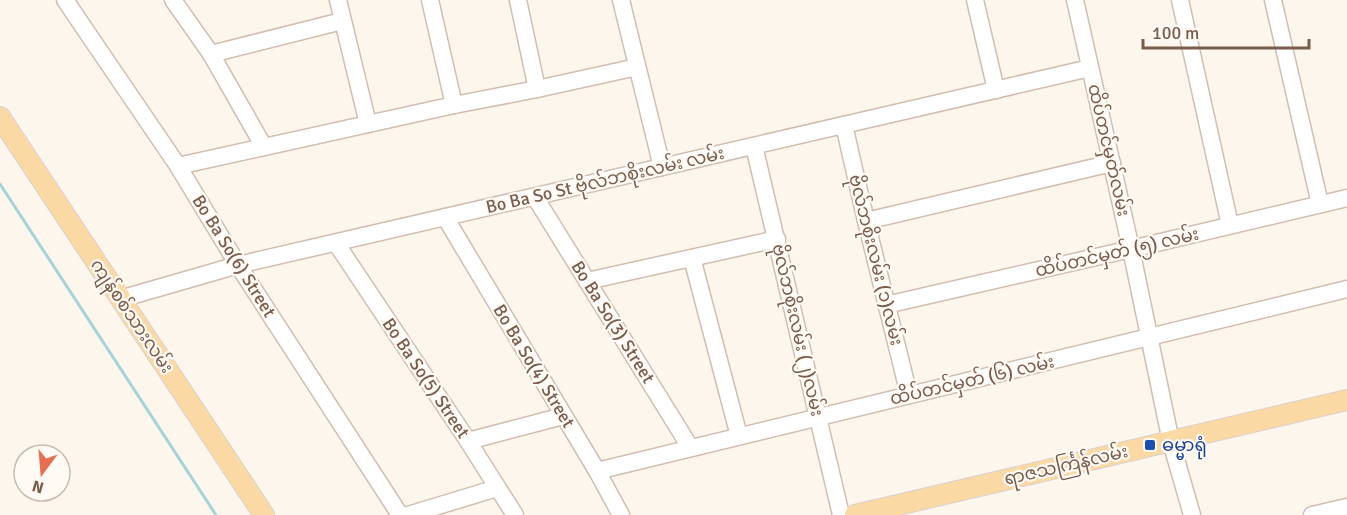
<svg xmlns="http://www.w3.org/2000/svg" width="1347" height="515" font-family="Signika,'Noto Sans Myanmar',sans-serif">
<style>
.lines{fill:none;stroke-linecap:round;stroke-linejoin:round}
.stream{stroke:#a5d3da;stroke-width:3}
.minor-casing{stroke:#d1beb0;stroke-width:19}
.major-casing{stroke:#dad1cd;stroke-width:22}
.minor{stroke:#fff;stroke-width:16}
.major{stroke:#fbd9a5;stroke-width:20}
.transit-dot{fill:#1a4fb4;stroke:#fffaf3;stroke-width:2}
.labels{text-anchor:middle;stroke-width:4.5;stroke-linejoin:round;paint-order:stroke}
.street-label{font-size:18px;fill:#7a5c4d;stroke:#fffaf3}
.transit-label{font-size:18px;fill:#164399;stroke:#fffaf3;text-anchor:start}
</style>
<rect width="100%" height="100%" fill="#fdf6ec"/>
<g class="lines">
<path class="stream" d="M 0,184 L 216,515"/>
<defs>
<g id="minor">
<path d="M 65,0 L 178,166 L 238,265 L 400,515"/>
<path d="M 173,0 L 211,54 L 264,147"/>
<path d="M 338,0 L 368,124"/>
<path d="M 430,0 L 454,105"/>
<path d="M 518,0 L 537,89"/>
<path d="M 621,0 L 662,167"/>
<path d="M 975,0 L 996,90"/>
<path d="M 1075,0 L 1131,249 L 1171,442 L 1192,515"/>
<path d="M 1180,0 L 1230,225"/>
<path d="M 1273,0 L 1320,204"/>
<path d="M 211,54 L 342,21"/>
<path d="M 844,125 L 866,221 L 909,395"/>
<path d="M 754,146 L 841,515"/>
<path d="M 178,166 L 454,105 L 537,89 L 637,67"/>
<path d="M 535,197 L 690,447"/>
<path d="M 445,217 L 597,471 L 621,515"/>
<path d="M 866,221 L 1112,163"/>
<path d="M 336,243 L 468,441 L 515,515"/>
<path d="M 692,258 L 739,436"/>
<path d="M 587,281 L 777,239"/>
<path d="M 120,299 L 238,265 L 1090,68"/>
<path d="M 886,305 L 1131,249 L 1347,198"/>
<path d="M 468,441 L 563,416"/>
<path d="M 597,471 L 1347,289"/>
<path d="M 408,515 L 497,488"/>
<path d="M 1312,515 L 1347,507"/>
</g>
<g id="major">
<path d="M 0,117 L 264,515"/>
<path d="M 855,515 L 1347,400"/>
</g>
</defs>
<use href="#minor" class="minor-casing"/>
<use href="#major" class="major-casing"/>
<use href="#minor" class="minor"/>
<use href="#major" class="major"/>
</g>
<rect class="transit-dot" x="1144" y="439" width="12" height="12" rx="3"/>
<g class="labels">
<g class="street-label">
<text transform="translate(1109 150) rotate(77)" y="6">ထိပ်တင်မှတ်လမ်း</text>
<text transform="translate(605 180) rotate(-13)" y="6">Bo Ba So St ဗိုလ်ဘစိုးလမ်း လမ်း</text>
<text transform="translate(1117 252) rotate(-13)" y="6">ထိပ်တင်မှတ် (၅) လမ်း</text>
<text transform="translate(234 256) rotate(58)" y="6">Bo Ba So(6) Street</text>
<text transform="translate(876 260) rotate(76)" y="6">ဗိုလ်ဘစိုးလမ်း (၁)လမ်း</text>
<text transform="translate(132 316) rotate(56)" y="6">ကျန်စစ်သားလမ်း</text>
<text transform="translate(613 322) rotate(58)" y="6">Bo Ba So(3) Street</text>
<text transform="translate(798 330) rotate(77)" y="6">ဗိုလ်ဘစိုးလမ်း (၂)လမ်း</text>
<text transform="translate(534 366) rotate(59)" y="6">Bo Ba So(4) Street</text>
<text transform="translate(426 378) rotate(56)" y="6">Bo Ba So(5) Street</text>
<text transform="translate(972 380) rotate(-13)" y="6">ထိပ်တင်မှတ် (၆) လမ်း</text>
<text transform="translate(1066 465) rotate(-13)" y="6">ရာဇသင်္ကြန်လမ်း</text>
</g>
<g class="transit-label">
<text x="1162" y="451">ဓမ္မာရုံ</text>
</g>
</g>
<g transform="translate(42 473) rotate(196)"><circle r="28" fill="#fffaf3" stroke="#cabbb1" stroke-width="1.5"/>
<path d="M0-4.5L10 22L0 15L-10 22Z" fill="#e76f51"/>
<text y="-9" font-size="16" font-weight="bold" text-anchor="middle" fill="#7a5c4d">N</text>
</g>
<path d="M1143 39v9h166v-9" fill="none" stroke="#7a5c4d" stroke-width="3"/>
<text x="1152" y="39" font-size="18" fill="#7a5c4d" stroke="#fffaf3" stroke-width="4.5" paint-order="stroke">100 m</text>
</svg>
